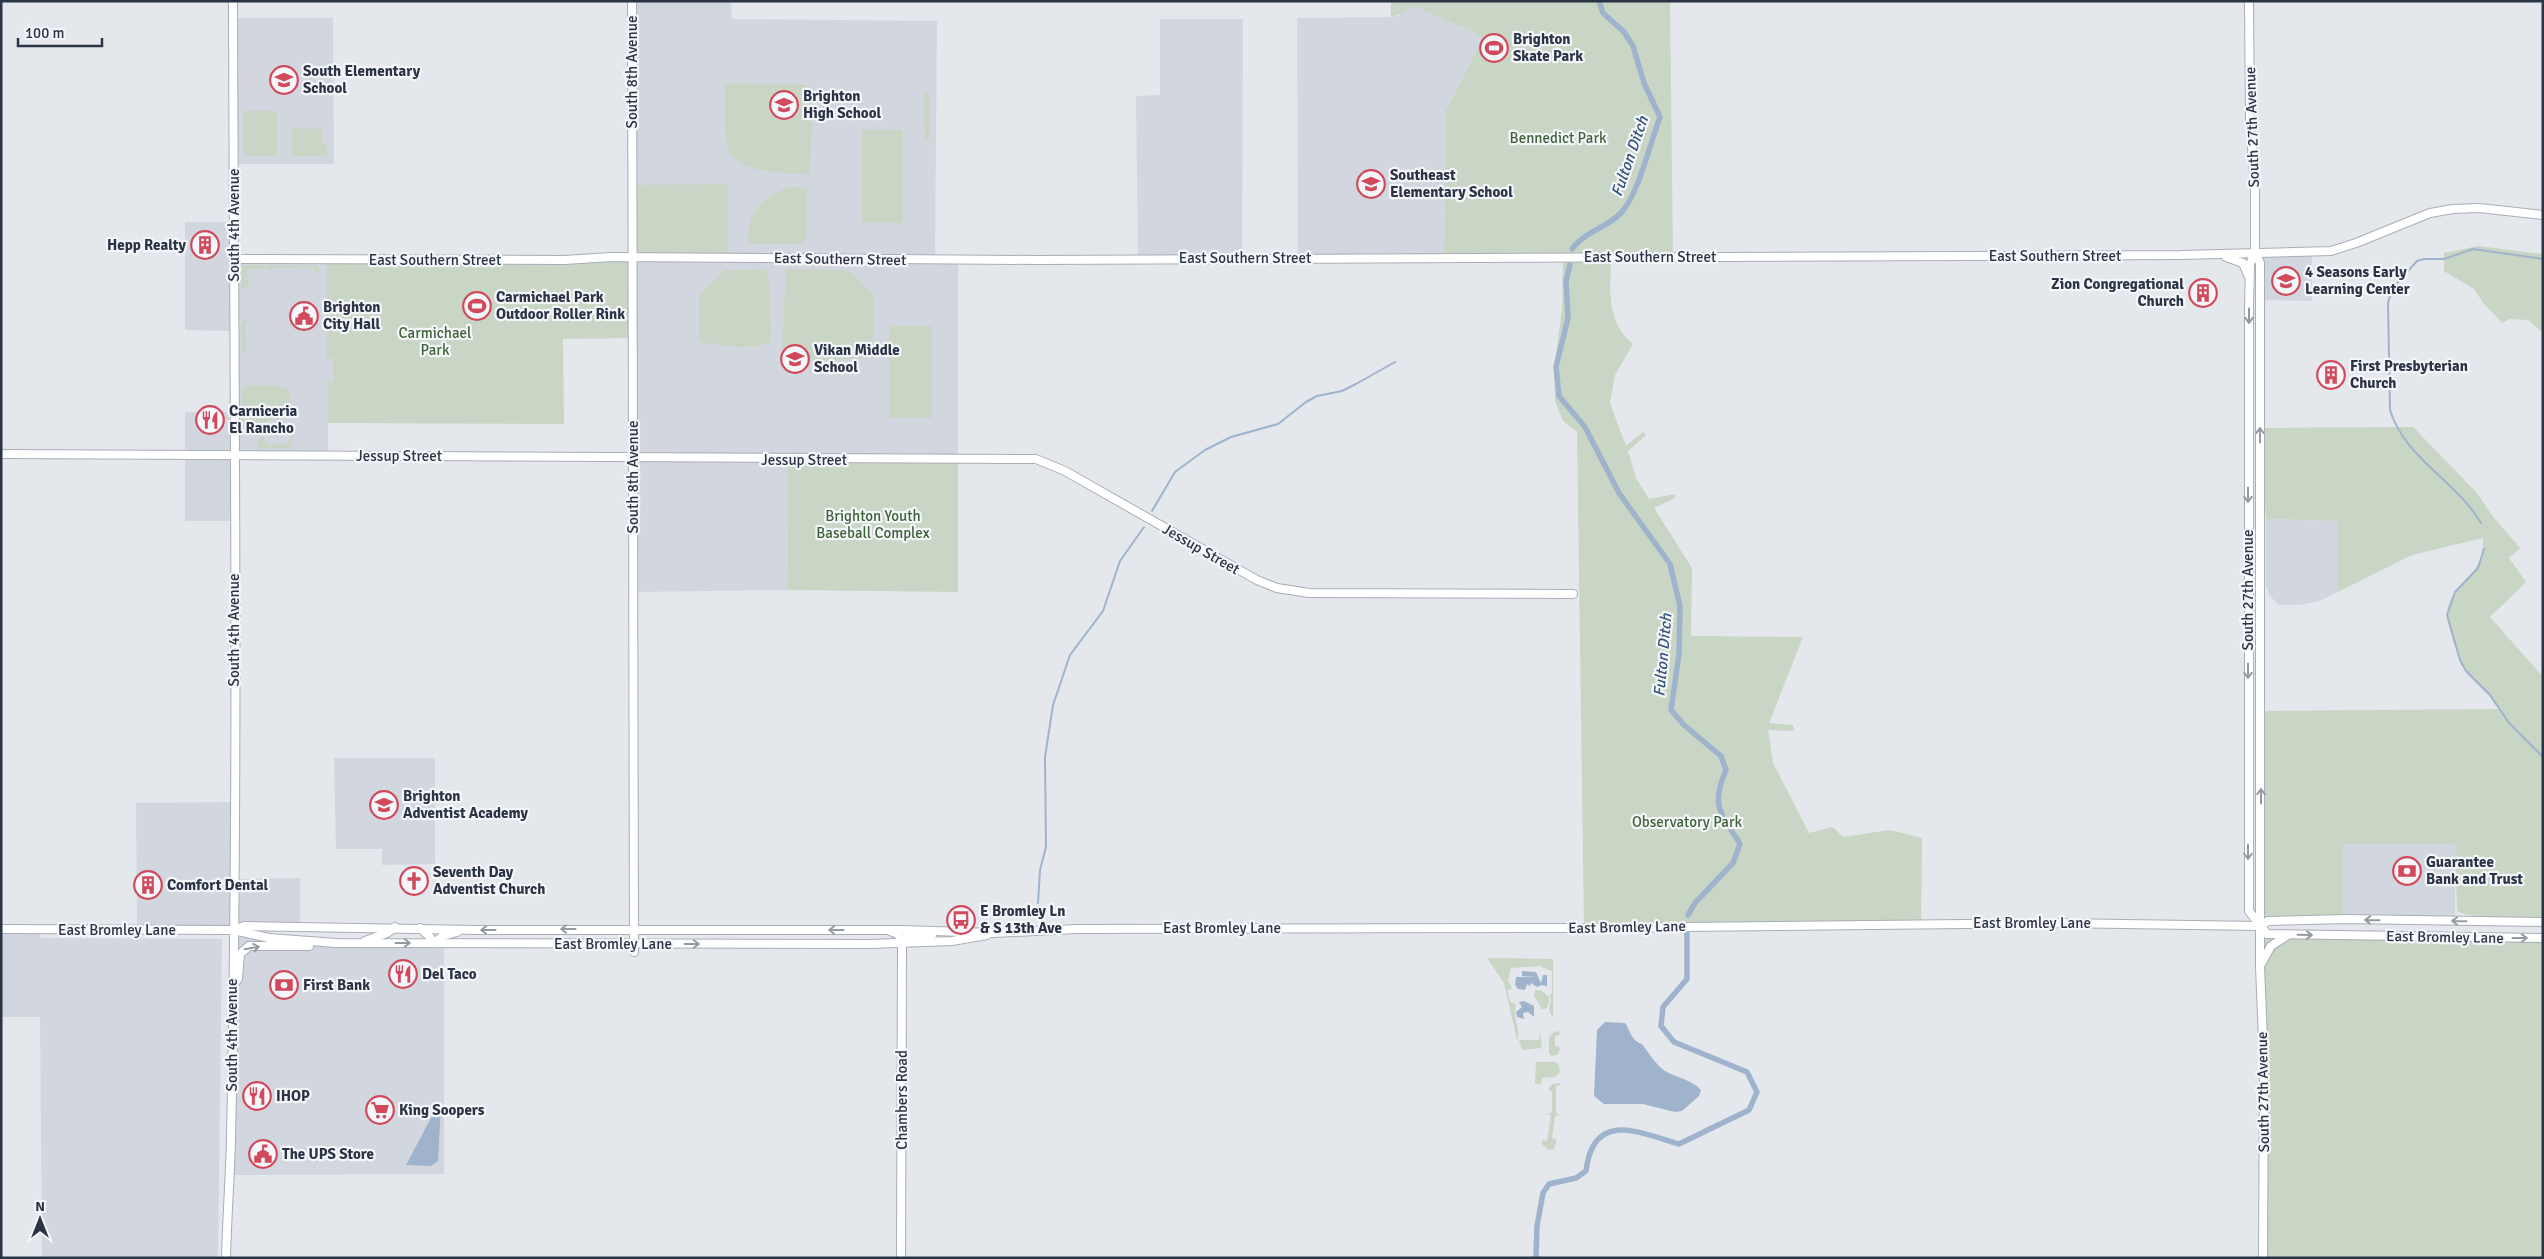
<svg xmlns="http://www.w3.org/2000/svg" width="2544" height="1259" font-family="Signika,sans-serif">
<style>
.built{fill:#d2d6de}
.green{fill:#c9d6c5}
.water{fill:#9fb4cc}
.lines{fill:none;stroke-linecap:round;stroke-linejoin:round}
.stream{stroke:#9fb4cc;stroke-width:2}
.canal{stroke:#9fb4cc;stroke-width:5.5}
.secondary-casing{stroke:#a9aeb7;stroke-width:10}
.secondary{stroke:#fff;stroke-width:8}
.oneway{stroke:#959aa2}
.labels{text-anchor:middle;stroke-width:4.5;stroke-linejoin:round;paint-order:stroke}
.poi-label{font-size:15px;font-weight:bold;fill:#2b3445;stroke:#f4f6f9;text-anchor:start}
.street-label{font-size:15px;fill:#2b3445;stroke:#f4f6f9}
.park-label{font-size:15px;fill:#3f6138;stroke:#f4f6f9}
.water-label{font-size:16px;font-style:italic;fill:#34527a;stroke:#f4f6f9}
</style>
<rect width="100%" height="100%" fill="#e4e7ec"/>
<g class="built">
<path d="M 632,1 L 731,1 L 732,19 L 937,21 L 935,260 L 958,260 L 958,460 L 787,460 L 788,590 L 634,592 Z"/>
<path d="M 1415,7 L 1474,32 L 1481,38 L 1481,42 L 1446,110 L 1444,257 L 1298,258 L 1297,18 L 1391,17 L 1398,16 L 1405,9 Z"/>
<path d="M 234,18 L 333,18 L 334,164 L 235,164 Z"/>
<path d="M 1160,19 L 1243,19 L 1242,258 L 1138,259 L 1136,96 L 1160,95 Z"/>
<path d="M 185,222 L 235,222 L 235,258 L 327,260 L 327,358 L 333,358 L 333,382 L 328,382 L 328,456 L 236,455 L 235,521 L 185,521 L 185,412 L 235,412 L 235,331 L 185,330 Z"/>
<path d="M 2255,252 L 2312,252 L 2312,301 L 2259,300 Z"/>
<path d="M 2266,519 L 2338,521 L 2338,592 L 2319,601 L 2299,605 L 2279,605 L 2270,596 L 2266,586 Z"/>
<path d="M 334,758 L 435,758 L 435,864 L 382,865 L 382,849 L 336,849 Z"/>
<path d="M 234,802 L 233,879 L 300,878 L 300,926 L 234,931 L 352,943 L 444,944 L 444,1174 L 230,1175 L 233,931 L 137,930 L 136,803 Z"/>
<rect x="2342" y="844" width="113" height="77"/>
<path d="M 1,929 L 40,929 L 40,938 L 222,939 L 218,1258 L 42,1258 L 40,1017 L 1,1017 Z"/>
</g>
<g class="green">
<path d="M 1391,1 L 1670,1 L 1673,258 L 1611,258 C 1610,289 1606,322 1633,344 L 1615,375 L 1610,403 L 1626,446 L 1643,432 L 1646,435 L 1628,451 L 1636,478 L 1649,499 L 1675,494 L 1675,498 L 1654,508 L 1692,568 L 1691,636 L 1803,637 L 1769,723 L 1793,725 L 1794,731 L 1768,730 L 1773,763 L 1809,833 L 1833,827 L 1843,837 L 1890,830 L 1922,838 L 1921,924 L 1584,928 L 1577,432 L 1563,421 L 1555,401 L 1554,370 L 1562,308 L 1563,257 L 1444,257 L 1446,110 L 1479,46 L 1481,38 L 1474,32 L 1415,7 C 1405,8 1401,15 1391,17 Z"/>
<path d="M 725,83 L 806,85 L 813,90 L 810,174 C 789,173 733,175 727,146 C 723,126 726,103 725,83 Z"/>
<path d="M 924,93 L 930,93 L 929,141 L 925,141 Z"/>
<path d="M 243,111 L 277,111 L 277,156 L 247,156 L 243,151 Z"/>
<path d="M 292,128 L 322,129 L 322,141 L 327,146 L 327,156 L 292,156 Z"/>
<path d="M 862,130 L 903,130 L 903,223 L 862,222 Z"/>
<path d="M 728,184 L 728,258 L 633,257 L 633,338 L 563,339 L 564,424 L 328,423 L 328,382 L 333,382 L 333,359 L 327,358 L 327,260 L 632,257 L 632,185 Z"/>
<path d="M 792,187 L 807,187 L 806,239 L 800,244 L 749,244 C 744,215 765,192 792,187 Z"/>
<path d="M 2478,246 L 2543,254 L 2543,333 L 2528,320 L 2510,319 L 2502,323 L 2484,304 L 2474,289 L 2444,271 L 2444,253 Z"/>
<path d="M 243,265 L 317,266 L 321,271 L 315,275 L 315,268 L 273,268 L 269,272 L 267,268 L 249,269 L 247,272 L 249,285 L 241,291 L 241,268 Z"/>
<path d="M 766,269 L 770,289 L 771,341 C 755,352 718,345 699,342 L 699,295 L 725,270 Z"/>
<path d="M 786,269 L 849,270 L 873,295 L 873,358 L 788,362 L 782,355 Z"/>
<path d="M 245,319 L 251,319 L 247,321 C 244,331 248,344 246,355 L 244,352 L 241,353 L 241,324 Z"/>
<path d="M 889,325 L 932,326 L 932,418 L 889,418 Z"/>
<path d="M 250,385 L 278,386 L 288,389 C 293,398 291,411 284,419 L 268,421 L 257,430 L 253,428 L 248,432 L 241,432 L 241,391 Z"/>
<path d="M 2413,427 L 2476,492 L 2494,518 L 2520,548 L 2509,558 L 2526,582 L 2490,617 L 2543,677 L 2543,922 C 2524,922 2510,920 2492,917 C 2480,915 2468,917 2457,911 L 2455,844 L 2343,844 L 2342,921 L 2268,921 L 2260,926 L 2271,937 L 2289,935 L 2543,938 L 2543,1258 L 2264,1258 L 2260,943 L 2261,733 L 2266,711 L 2500,709 C 2490,695 2478,685 2467,672 C 2460,663 2447,626 2447,614 C 2447,603 2454,592 2462,584 C 2476,570 2484,559 2483,538 L 2412,555 L 2338,592 L 2338,521 L 2266,519 L 2260,428 Z"/>
<path d="M 260,430 L 267,444 L 287,445 L 290,439 L 290,430 L 292,430 L 292,445 L 287,448 L 258,448 L 256,441 L 261,438 L 259,432 Z"/>
<path d="M 787,460 L 958,460 L 958,592 L 788,590 Z"/>
<path d="M 1487,958 L 1553,959 L 1553,1016 L 1552,1017 L 1549,1009 L 1551,1001 L 1550,995 L 1552,993 L 1552,971 L 1540,966 L 1511,968 L 1508,980 L 1512,988 L 1507,991 L 1510,1001 L 1516,1005 C 1512,1018 1522,1032 1517,1040 L 1504,983 Z"/>
<path d="M 1535,990 L 1542,991 L 1549,997 L 1549,1003 L 1546,1009 L 1542,1009 L 1534,996 Z"/>
<path d="M 1540,1030 L 1542,1048 L 1522,1050 L 1519,1040 L 1539,1040 Z"/>
<path d="M 1559,1031 L 1560,1035 L 1555,1036 L 1555,1046 L 1559,1047 L 1560,1050 L 1557,1055 L 1551,1056 L 1549,1053 L 1549,1037 L 1554,1032 Z"/>
<path d="M 1536,1062 L 1556,1062 L 1559,1066 L 1560,1072 L 1555,1077 L 1542,1078 L 1541,1084 L 1535,1084 Z"/>
<path d="M 1560,1083 L 1560,1085 L 1556,1086 L 1556,1113 L 1560,1115 L 1555,1116 L 1552,1138 L 1557,1140 L 1554,1149 L 1548,1150 L 1542,1144 L 1542,1140 L 1547,1141 L 1551,1115 L 1547,1114 L 1552,1112 L 1552,1092 L 1548,1090 L 1552,1084 Z"/>
</g>
<g class="water">
<path d="M 1522,971 L 1536,972 L 1541,983 L 1543,975 L 1547,975 L 1547,986 L 1542,985 L 1537,987 L 1531,983 L 1530,986 L 1527,984 L 1525,990 L 1518,989 L 1515,985 L 1516,977 L 1536,977 L 1522,976 Z"/>
<path d="M 1524,1001 L 1534,1006 L 1534,1017 L 1528,1012 L 1523,1013 L 1524,1019 L 1517,1017 L 1516,1012 L 1522,1007 L 1519,1002 Z"/>
<path d="M 1605,1022 L 1625,1023 C 1630,1030 1632,1042 1642,1044 C 1649,1053 1655,1064 1665,1071 C 1677,1078 1691,1079 1701,1090 L 1699,1096 L 1682,1111 L 1675,1112 L 1643,1104 L 1604,1104 L 1594,1096 L 1597,1030 Z"/>
<path d="M 436,1105 L 441,1107 L 438,1161 L 431,1166 L 406,1165 L 433,1114 Z"/>
</g>
<g class="lines">
<g class="stream">
<path d="M 1152,511 L 1175,472 L 1205,450 L 1231,437 L 1278,424 L 1306,402 L 1317,396 L 1342,391 L 1356,384 L 1395,362"/>
<path d="M 2481,523 C 2457,482 2404,457 2390,410 L 2388,303 L 2392,289 L 2417,261 L 2424,259 L 2444,259 L 2473,249 L 2543,259"/>
<path d="M 2484,549 L 2478,568 L 2455,592 L 2447,615 L 2460,660 L 2466,671 L 2490,695 L 2509,723 L 2543,757"/>
<path d="M 1038,903 L 1040,870 L 1046,847 L 1045,757 L 1053,705 L 1070,655 L 1103,611 L 1120,561 L 1144,527"/>
</g>
<g class="canal">
<path d="M 1572,249 C 1585,231 1607,228 1621,213 C 1639,193 1650,143 1660,117 L 1644,83 L 1633,46 L 1624,32 L 1603,13 L 1599,1"/>
<path d="M 1570,265 L 1566,281 L 1568,318 L 1556,367 L 1559,396 L 1585,427 L 1619,493 L 1670,564 L 1680,606 L 1679,654 L 1671,710 L 1684,725 L 1721,756 L 1726,770 C 1710,807 1721,813 1740,844 L 1733,863 L 1695,903 L 1688,915"/>
<path d="M 1536,1258 L 1537,1226 L 1543,1193 L 1549,1184 L 1576,1178 L 1586,1171 C 1593,1110 1638,1132 1679,1144 L 1749,1110 L 1757,1092 L 1747,1072 L 1674,1042 L 1661,1026 L 1663,1007 L 1687,979 L 1687,934"/>
</g>
<defs>
<g id="secondary">
<path d="M 632,1 L 634,952"/>
<path d="M 2249,1 L 2250,120 L 2255,188 L 2255,252 L 2260,263 L 2260,966 L 2264,1065 L 2263,1258"/>
<path d="M 2255,252 L 2250,264 L 2249,307 L 2249,911 L 2267,934 L 2543,938"/>
<path d="M 2226,257 L 2243,263 L 2248,275"/>
<path d="M 235,259 L 564,260 L 611,257 L 1035,260 L 2181,255 L 2331,251 L 2356,243 L 2430,213 L 2453,209 L 2479,208 L 2543,215"/>
<path d="M 1,454 L 1036,459 L 1065,471 L 1257,580 L 1277,588 L 1309,593 L 1573,594"/>
<path d="M 420,928 L 429,936 L 434,943 L 443,936 L 457,932"/>
<path d="M 1,929 L 233,930 L 269,938 L 336,943 L 870,944 L 952,941 L 987,935"/>
<path d="M 233,930 L 244,926 L 477,930 L 903,930 L 994,933 L 1077,929 L 1584,928 L 2056,923 L 2260,926 L 2268,921 L 2347,919 L 2543,922"/>
<path d="M 890,931 L 898,934 L 902,943 L 901,1258"/>
<path d="M 365,941 L 387,933 L 395,927"/>
<path d="M 902,943 L 906,937 L 932,935"/>
<path d="M 2261,964 L 2271,946 L 2288,935"/>
<path d="M 232,986 L 238,979 L 240,954 L 249,946 L 309,946"/>
<path d="M 226,1258 C 227,1218 230,1178 231,1138 C 239,759 234,380 233,1"/>
</g>
</defs>
<use href="#secondary" class="secondary-casing"/>
<use href="#secondary" class="secondary"/>
</g>
<defs><path id="oneway-shaft" d="M-6 0H5M1.5-3L5.5 0L1.5 3" fill="none" stroke-width="1.6" stroke-linecap="round" stroke-linejoin="round" transform="scale(1.25)"/></defs>
<g class="oneway">
<use href="#oneway-shaft" transform="translate(2249 316) rotate(90)"/>
<use href="#oneway-shaft" transform="translate(2260 435) rotate(-91)"/>
<use href="#oneway-shaft" transform="translate(2248 495) rotate(90)"/>
<use href="#oneway-shaft" transform="translate(2248 671) rotate(90)"/>
<use href="#oneway-shaft" transform="translate(2261 796) rotate(-90)"/>
<use href="#oneway-shaft" transform="translate(2248 852) rotate(90)"/>
<use href="#oneway-shaft" transform="translate(2372 920) rotate(-179)"/>
<use href="#oneway-shaft" transform="translate(2459 921) rotate(-179)"/>
<use href="#oneway-shaft" transform="translate(568 929) rotate(-180)"/>
<use href="#oneway-shaft" transform="translate(488 930) rotate(-180)"/>
<use href="#oneway-shaft" transform="translate(836 930) rotate(180)"/>
<use href="#oneway-shaft" transform="translate(2305 935) rotate(1)"/>
<use href="#oneway-shaft" transform="translate(2520 938)"/>
<use href="#oneway-shaft" transform="translate(403 943)"/>
<use href="#oneway-shaft" transform="translate(692 944)"/>
<use href="#oneway-shaft" transform="translate(252 948) rotate(-10)"/>
</g>
<defs>
<symbol id="stadium-ring" viewBox="-11 -11 22 22"><circle r="9.5" fill="#f4f6f9" stroke="#d1495b" stroke-width="1.5"/><path d="M0-5a6.5 5 0 1 0 0 10a6.5 5 0 1 0 0-10ZM-3.5-1.8h7v3.6h-7Z" fill="#d1495b"/></symbol>
<symbol id="school-ring" viewBox="-11 -11 22 22"><circle r="9.5" fill="#f4f6f9" stroke="#d1495b" stroke-width="1.5"/><path d="M0-5L7-2L0 1L-7-2ZM-4 1L0 2.5L4 1V4Q0 6-4 4Z" fill="#d1495b"/></symbol>
<symbol id="building-ring" viewBox="-11 -11 22 22"><circle r="9.5" fill="#f4f6f9" stroke="#d1495b" stroke-width="1.5"/><path d="M-4-6H4V6H1V3H-1V6H-4ZM-2.5-4.3h1.7v1.8h-1.7ZM.8-4.3h1.7v1.8H.8ZM-2.5-1h1.7V.8h-1.7ZM.8-1h1.7V.8H.8Z" fill="#d1495b"/></symbol>
<symbol id="civic-ring" viewBox="-11 -11 22 22"><circle r="9.5" fill="#f4f6f9" stroke="#d1495b" stroke-width="1.5"/><path d="M-.6-6.5H3V-4.5H.6V-3L4-1V1h2V6H-6V1h2V-1L-.6-3ZM-1.2 2.5V6h2.4V2.5Z" fill="#d1495b"/></symbol>
<symbol id="restaurant-ring" viewBox="-11 -11 22 22"><circle r="9.5" fill="#f4f6f9" stroke="#d1495b" stroke-width="1.5"/><path d="M-5-6h1v4h1v-4h1v4h1v-4h1v5L-1.5 .5V6h-2V.5L-5-1ZM5-6V6H3V1.5H1.5Q1.5-4 5-6Z" fill="#d1495b"/></symbol>
<symbol id="bank-ring" viewBox="-11 -11 22 22"><circle r="9.5" fill="#f4f6f9" stroke="#d1495b" stroke-width="1.5"/><path d="M-6-4H6V4H-6ZM0-2.3a2.3 2.3 0 1 0 0 4.6a2.3 2.3 0 1 0 0-4.6Z" fill="#d1495b"/></symbol>
<symbol id="church-ring" viewBox="-11 -11 22 22"><circle r="9.5" fill="#f4f6f9" stroke="#d1495b" stroke-width="1.5"/><path d="M-1.2-6h2.4v3.5h3.3v2.4h-3.3V6h-2.4V-.1h-3.3v-2.4h3.3Z" fill="#d1495b"/></symbol>
<symbol id="bus-ring" viewBox="-11 -11 22 22"><circle r="9.5" fill="#f4f6f9" stroke="#d1495b" stroke-width="1.5"/><path d="M-5-6H5V4H4V6H2V4H-2V6H-4V4H-5ZM-3.5-4V0h7V-4ZM-3.5 1.2v1.5H-2V1.2ZM2 1.2v1.5H3.5V1.2Z" fill="#d1495b"/></symbol>
<symbol id="supermarket-ring" viewBox="-11 -11 22 22"><circle r="9.5" fill="#f4f6f9" stroke="#d1495b" stroke-width="1.5"/><path d="M-6-5.5h2.5l.6 2H6L4.5 2H-2.5L-4.4-4H-6ZM-1.5 3.2a1.3 1.3 0 1 0 .1 0ZM3 3.2a1.3 1.3 0 1 0 .1 0Z" fill="#d1495b"/></symbol>
</defs>
<g fill-rule="evenodd">
<use href="#stadium-ring" x="1478" y="32" width="32" height="32"/>
<use href="#school-ring" x="268" y="64" width="32" height="32"/>
<use href="#school-ring" x="768" y="89" width="32" height="32"/>
<use href="#school-ring" x="1355" y="168" width="32" height="32"/>
<use href="#building-ring" x="189" y="229" width="32" height="32"/>
<use href="#school-ring" x="2270" y="265" width="32" height="32"/>
<use href="#building-ring" x="2187" y="277" width="32" height="32"/>
<use href="#stadium-ring" x="461" y="290" width="32" height="32"/>
<use href="#civic-ring" x="288" y="300" width="32" height="32"/>
<use href="#school-ring" x="779" y="343" width="32" height="32"/>
<use href="#building-ring" x="2315" y="359" width="32" height="32"/>
<use href="#restaurant-ring" x="194" y="404" width="32" height="32"/>
<use href="#school-ring" x="368" y="789" width="32" height="32"/>
<use href="#bank-ring" x="2391" y="855" width="32" height="32"/>
<use href="#church-ring" x="398" y="865" width="32" height="32"/>
<use href="#building-ring" x="132" y="869" width="32" height="32"/>
<use href="#bus-ring" x="945" y="904" width="32" height="32"/>
<use href="#restaurant-ring" x="387" y="958" width="32" height="32"/>
<use href="#bank-ring" x="268" y="969" width="32" height="32"/>
<use href="#restaurant-ring" x="241" y="1080" width="32" height="32"/>
<use href="#supermarket-ring" x="364" y="1094" width="32" height="32"/>
<use href="#civic-ring" x="247" y="1138" width="32" height="32"/>
</g>
<g class="labels">
<g class="poi-label">
<text x="1513" y="44">Brighton<tspan x="1513" dy="17">Skate Park</tspan></text>
<text x="303" y="76">South Elementary<tspan x="303" dy="17">School</tspan></text>
<text x="803" y="101">Brighton<tspan x="803" dy="17">High School</tspan></text>
<text x="1390" y="180">Southeast<tspan x="1390" dy="17">Elementary School</tspan></text>
<text x="186" y="250" text-anchor="end">Hepp Realty</text>
<text x="2305" y="277">4 Seasons Early<tspan x="2305" dy="17">Learning Center</tspan></text>
<text x="2184" y="289" text-anchor="end">Zion Congregational<tspan x="2184" dy="17">Church</tspan></text>
<text x="496" y="302">Carmichael Park<tspan x="496" dy="17">Outdoor Roller Rink</tspan></text>
<text x="323" y="312">Brighton<tspan x="323" dy="17">City Hall</tspan></text>
<text x="814" y="355">Vikan Middle<tspan x="814" dy="17">School</tspan></text>
<text x="2350" y="371">First Presbyterian<tspan x="2350" dy="17">Church</tspan></text>
<text x="229" y="416">Carniceria<tspan x="229" dy="17">El Rancho</tspan></text>
<text x="403" y="801">Brighton<tspan x="403" dy="17">Adventist Academy</tspan></text>
<text x="2426" y="867">Guarantee<tspan x="2426" dy="17">Bank and Trust</tspan></text>
<text x="433" y="877">Seventh Day<tspan x="433" dy="17">Adventist Church</tspan></text>
<text x="167" y="890">Comfort Dental</text>
<text x="980" y="916">E Bromley Ln<tspan x="980" dy="17">&amp; S 13th Ave</tspan></text>
<text x="422" y="979">Del Taco</text>
<text x="303" y="990">First Bank</text>
<text x="276" y="1101">IHOP</text>
<text x="399" y="1115">King Soopers</text>
<text x="282" y="1159">The UPS Store</text>
</g>
<g class="street-label">
<text transform="translate(632 72) rotate(-90)" y="5">South 8th Avenue</text>
<text transform="translate(2252 127) rotate(-92)" y="5">South 27th Avenue</text>
<text transform="translate(234 225) rotate(-90)" y="5">South 4th Avenue</text>
<text x="2055" y="261">East Southern Street</text>
<text x="1650" y="262">East Southern Street</text>
<text x="1245" y="263">East Southern Street</text>
<text transform="translate(840 259) rotate(1)" y="5">East Southern Street</text>
<text x="435" y="265">East Southern Street</text>
<text x="399" y="461">Jessup Street</text>
<text x="804" y="465">Jessup Street</text>
<text transform="translate(633 477) rotate(-90)" y="5">South 8th Avenue</text>
<text transform="translate(1201 549) rotate(30)" y="5">Jessup Street</text>
<text transform="translate(2248 590) rotate(-90)" y="5">South 27th Avenue</text>
<text transform="translate(234 630) rotate(-90)" y="5">South 4th Avenue</text>
<text x="2032" y="928">East Bromley Lane</text>
<text transform="translate(1627 927) rotate(-1)" y="5">East Bromley Lane</text>
<text x="1222" y="933">East Bromley Lane</text>
<text x="117" y="935">East Bromley Lane</text>
<text transform="translate(2445 937) rotate(1)" y="5">East Bromley Lane</text>
<text x="613" y="949">East Bromley Lane</text>
<text transform="translate(232 1035) rotate(-90)" y="5">South 4th Avenue</text>
<text transform="translate(2263 1092) rotate(-91)" y="5">South 27th Avenue</text>
<text transform="translate(902 1100) rotate(-90)" y="5">Chambers Road</text>
</g>
<g class="park-label">
<text x="1558" y="143">Bennedict Park</text>
<text x="435" y="338">Carmichael<tspan x="435" dy="17">Park</tspan></text>
<text x="873" y="521">Brighton Youth<tspan x="873" dy="17">Baseball Complex</tspan></text>
<text x="1687" y="827">Observatory Park</text>
</g>
<g class="water-label">
<text transform="translate(1629 156) rotate(-71)" y="6">Fulton Ditch</text>
<text transform="translate(1662 655) rotate(-85)" y="6">Fulton Ditch</text>
</g>
</g>
<rect width="2544" height="1259" fill="none" stroke="#2b3445" stroke-width="5"/>
<g transform="translate(40 1219)" stroke="#f4f6f9" stroke-width="4" paint-order="stroke">
<path d="M0-4L9 19L0 12L-9 19Z" fill="#2b3445"/>
<text y="-8" font-size="14" font-weight="bold" text-anchor="middle" fill="#2b3445">N</text>
</g>
<path d="M18 38v8h84v-8" fill="none" stroke="#2b3445" stroke-width="2.5"/>
<text x="25" y="38" font-size="15" fill="#2b3445" stroke="#f4f6f9" stroke-width="4" paint-order="stroke">100 m</text>
</svg>
